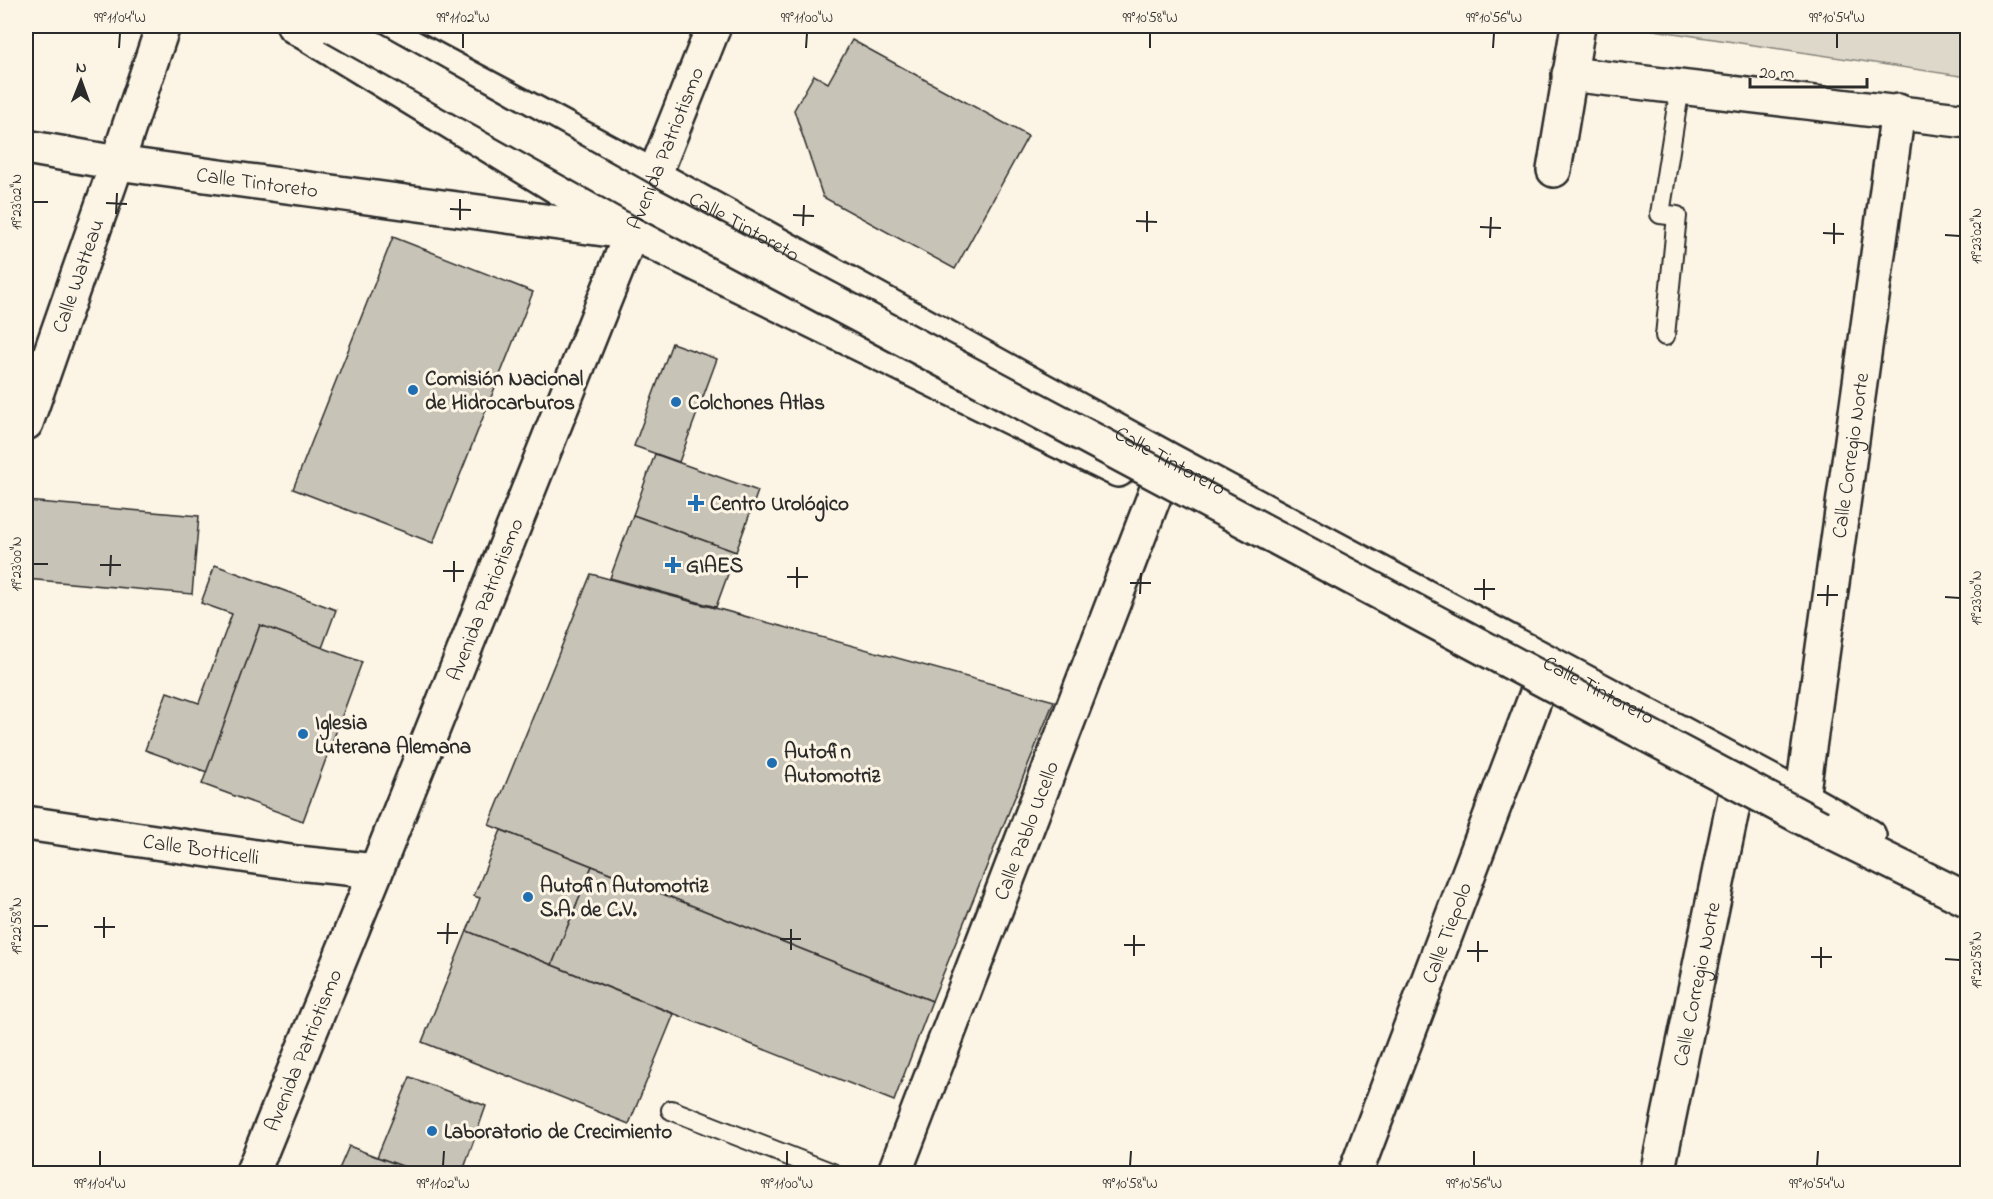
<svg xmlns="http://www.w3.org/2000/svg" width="1993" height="1199" font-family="'Indie Flower',sans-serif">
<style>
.green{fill:#ded8ca;stroke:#84827a;stroke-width:1.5}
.building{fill:#c8c3b7;stroke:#2b2b2b;stroke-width:1.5}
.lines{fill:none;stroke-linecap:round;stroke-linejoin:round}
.service-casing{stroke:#2b2b2b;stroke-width:22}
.minor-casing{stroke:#2b2b2b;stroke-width:38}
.primary-casing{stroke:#2b2b2b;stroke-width:38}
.motorway-casing{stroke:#2b2b2b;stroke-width:38}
.service{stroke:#fcf5e5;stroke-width:18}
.minor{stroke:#fcf5e5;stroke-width:33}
.primary{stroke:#fcf5e5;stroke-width:33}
.motorway{stroke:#fcf5e5;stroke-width:33}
.motorway-bridge-casing{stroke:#2b2b2b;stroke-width:38;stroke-linecap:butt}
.motorway-bridge{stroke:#fcf5e5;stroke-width:33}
.ticks{fill:none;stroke:#2b2b2b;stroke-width:2}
.poi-dot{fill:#1f6fb2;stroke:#fcf5e5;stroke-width:2}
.labels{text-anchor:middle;stroke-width:6;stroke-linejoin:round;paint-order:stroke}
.street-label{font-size:21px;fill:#2b2b2b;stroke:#fcf5e5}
.poi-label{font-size:21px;font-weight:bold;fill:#2b2b2b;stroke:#fcf5e5;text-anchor:start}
.neatline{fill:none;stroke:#2b2b2b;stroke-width:2}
.ticks-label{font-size:15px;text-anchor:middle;fill:#2b2b2b}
</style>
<rect width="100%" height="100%" fill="#fcf5e5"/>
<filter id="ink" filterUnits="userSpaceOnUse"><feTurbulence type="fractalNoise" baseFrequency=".0167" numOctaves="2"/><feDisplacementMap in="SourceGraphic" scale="12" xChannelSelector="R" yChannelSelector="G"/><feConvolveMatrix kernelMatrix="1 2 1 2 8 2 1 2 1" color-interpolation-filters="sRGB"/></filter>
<g filter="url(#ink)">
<path class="green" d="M 1627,26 L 1967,26 L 1967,77 Z"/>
<g class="building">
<path d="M 852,40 L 1028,136 L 955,269 L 823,197 L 794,110 L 814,75 L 828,83 Z"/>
<path d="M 393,237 L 533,292 L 433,543 L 293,489 Z"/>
<path d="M 672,343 L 717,359 L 679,462 L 634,446 Z"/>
<path d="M 655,454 L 758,491 L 736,552 L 633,515 Z"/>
<path d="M 26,501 L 199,516 L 192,594 L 26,579 Z"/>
<path d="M 633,515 L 736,552 L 716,607 L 610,578 Z"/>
<path d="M 215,565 L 336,610 L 322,648 L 260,625 L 207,772 L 145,750 L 167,692 L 199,703 L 232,614 L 201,603 Z"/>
<path d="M 591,574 L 1054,701 L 932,1001 L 489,825 Z"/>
<path d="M 260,625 L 362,662 L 303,821 L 202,784 Z"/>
<path d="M 501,830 L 592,866 L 552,965 L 467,931 L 480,898 L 474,896 Z"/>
<path d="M 592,866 L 932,1001 L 894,1101 L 552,965 Z"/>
<path d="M 467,931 L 674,1014 L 629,1124 L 422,1042 Z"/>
<path d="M 410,1077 L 486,1106 L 462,1174 L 424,1174 L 377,1157 Z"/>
<path d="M 349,1146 L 377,1157 L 424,1174 L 337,1174 Z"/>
</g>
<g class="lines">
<defs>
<g id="service">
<path d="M 1665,336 L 1677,216 L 1660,214 L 1680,87"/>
<path d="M 671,1110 L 835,1174"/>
</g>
<g id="minor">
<path d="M 1569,74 L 1968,121"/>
<path id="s1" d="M 26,147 L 117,163 L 633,233"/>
<path d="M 1554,170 L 1578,26"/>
<path id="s2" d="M 26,423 L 117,163 L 163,26"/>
<path id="s3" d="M 1802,798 L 1898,111"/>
<path id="s4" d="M 26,823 L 297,863 L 376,871"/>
<path id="s5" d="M 894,1174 L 1157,489"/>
<path id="s6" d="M 1355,1174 L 1537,693"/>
<path id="s7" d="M 1657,1174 L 1735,796"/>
</g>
<g id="primary">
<path d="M 294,26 L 633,233 L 1118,470"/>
<path id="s8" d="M 372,26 L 655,177 L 1171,461 L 1802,798 L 1869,836"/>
<path id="s9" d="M 252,1174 L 376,871 L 714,26"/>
</g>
<path id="motorway" d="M 1820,827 L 1968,900"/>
</defs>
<use href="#service" class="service-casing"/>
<use href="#minor" class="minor-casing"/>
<use href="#primary" class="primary-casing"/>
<use href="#motorway" class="motorway-casing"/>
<use href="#service" class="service"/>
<use href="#minor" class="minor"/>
<use href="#primary" class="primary"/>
<use href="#motorway" class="motorway"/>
<defs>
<path id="motorway-bridge" d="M 333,26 L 650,204 L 1820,827"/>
</defs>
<use href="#motorway-bridge" class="motorway-bridge-casing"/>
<use href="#motorway-bridge" class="motorway-bridge"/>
</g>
</g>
<path class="ticks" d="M 119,48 L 120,33M 463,48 L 463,33M 806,48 L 807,33M 1150,48 L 1150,33M 1493,48 L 1494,33M 1837,48 L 1837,33M 33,202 L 48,202M 106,203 L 127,204M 450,209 L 471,210M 116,214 L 117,193M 793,215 L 814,216M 460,220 L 460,199M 1136,221 L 1157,222M 803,226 L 804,205M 1480,227 L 1501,228M 1147,232 L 1147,211M 1823,233 L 1844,234M 1945,235 L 1960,236M 1490,238 L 1491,217M 1834,244 L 1834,223M 33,564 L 48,564M 100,565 L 121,565M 443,571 L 464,571M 110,576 L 111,555M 787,577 L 808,577M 454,582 L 454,561M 1130,583 L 1151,583M 797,588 L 797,567M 1474,589 L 1495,589M 1140,594 L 1141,573M 1817,595 L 1838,595M 1945,597 L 1960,598M 1484,600 L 1484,579M 1827,606 L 1828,585M 33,926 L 48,926M 94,927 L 115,927M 437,933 L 458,933M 104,938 L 104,917M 780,939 L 801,939M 447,944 L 448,923M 1124,945 L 1145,945M 791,950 L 791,929M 1467,951 L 1488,951M 1134,956 L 1134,935M 1811,957 L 1832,957M 1945,959 L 1960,960M 1478,962 L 1478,941M 1821,968 L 1821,947M 100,1166 L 100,1151M 443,1166 L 444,1151M 787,1166 L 787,1151M 1130,1166 L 1131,1151M 1474,1166 L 1474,1151M 1817,1166 L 1818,1151"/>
<g class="poi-dot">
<circle cx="413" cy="390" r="6"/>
<circle cx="676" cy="402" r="6"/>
<path d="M693 494h6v6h6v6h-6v6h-6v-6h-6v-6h6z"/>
<path d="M670 556h6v6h6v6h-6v6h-6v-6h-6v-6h6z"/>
<circle cx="303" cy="734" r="6"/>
<circle cx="772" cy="763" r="6"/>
<circle cx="528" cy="897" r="6"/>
<circle cx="432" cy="1131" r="6"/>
</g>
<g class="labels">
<g class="street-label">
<text dy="7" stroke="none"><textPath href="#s9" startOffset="1106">Avenida Patriotismo</textPath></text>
<text dy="7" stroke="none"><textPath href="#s1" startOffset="234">Calle Tintoreto</textPath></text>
<text dy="7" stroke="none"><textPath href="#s8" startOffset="423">Calle Tintoreto</textPath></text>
<text dy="7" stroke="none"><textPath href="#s2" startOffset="156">Calle Watteau</textPath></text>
<text dy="7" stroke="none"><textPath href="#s3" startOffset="346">Calle Corregio Norte</textPath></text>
<text dy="7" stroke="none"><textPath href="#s8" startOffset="909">Calle Tintoreto</textPath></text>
<text dy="7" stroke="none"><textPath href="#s9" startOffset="620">Avenida Patriotismo</textPath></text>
<text dy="7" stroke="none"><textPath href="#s8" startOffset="1395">Calle Tintoreto</textPath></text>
<text dy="7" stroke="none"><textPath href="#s5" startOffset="368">Calle Pablo Ucello</textPath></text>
<text dy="7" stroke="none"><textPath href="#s4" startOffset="177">Calle Botticelli</textPath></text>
<text dy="7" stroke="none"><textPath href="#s6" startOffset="258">Calle Tiepolo</textPath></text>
<text dy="7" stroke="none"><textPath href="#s7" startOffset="194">Calle Corregio Norte</textPath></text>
<text dy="7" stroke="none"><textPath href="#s9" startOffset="134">Avenida Patriotismo</textPath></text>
</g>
<g class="poi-label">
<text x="425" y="385">Comisión Nacional<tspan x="425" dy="24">de Hidrocarburos</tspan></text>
<text x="688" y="409">Colchones Atlas</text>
<text x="710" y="510">Centro Urológico</text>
<text x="686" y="572">GIAES</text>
<text x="315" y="729">Iglesia<tspan x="315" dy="24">Luterana Alemana</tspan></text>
<text x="784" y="758">Autofin<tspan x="784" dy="24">Automotriz</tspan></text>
<text x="540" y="892">Autofin Automotriz<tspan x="540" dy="24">S.A. de C.V.</tspan></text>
<text x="444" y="1138">Laboratorio de Crecimiento</text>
</g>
</g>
<rect width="1993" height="1199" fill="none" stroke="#fcf5e5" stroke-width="66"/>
<g transform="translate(81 81) rotate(1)" stroke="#fcf5e5" stroke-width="4.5" paint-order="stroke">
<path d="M0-4.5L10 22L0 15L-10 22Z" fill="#2b2b2b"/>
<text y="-9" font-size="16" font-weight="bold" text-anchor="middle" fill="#2b2b2b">N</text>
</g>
<path d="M1750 78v9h117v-9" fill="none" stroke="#2b2b2b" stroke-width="3"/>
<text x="1759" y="78" font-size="18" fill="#2b2b2b" stroke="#fcf5e5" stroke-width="4.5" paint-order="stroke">20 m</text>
<rect x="33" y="33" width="1927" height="1133" class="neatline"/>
<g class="ticks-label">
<text x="120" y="22">99°11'04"W</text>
<text x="463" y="22">99°11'02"W</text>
<text x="807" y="22">99°11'00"W</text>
<text x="1150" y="22">99°10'58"W</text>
<text x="1494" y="22">99°10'56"W</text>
<text x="1837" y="22">99°10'54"W</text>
<text transform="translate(16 202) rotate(-90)" y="5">19°23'02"N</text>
<text transform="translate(1976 236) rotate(-90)" y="5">19°23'02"N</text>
<text transform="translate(16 564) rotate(-90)" y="5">19°23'00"N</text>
<text transform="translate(1976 598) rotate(-90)" y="5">19°23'00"N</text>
<text transform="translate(16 926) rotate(-90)" y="5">19°22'58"N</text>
<text transform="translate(1976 960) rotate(-90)" y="5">19°22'58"N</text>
<text x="100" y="1188">99°11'04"W</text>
<text x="443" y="1188">99°11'02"W</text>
<text x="787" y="1188">99°11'00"W</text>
<text x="1130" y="1188">99°10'58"W</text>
<text x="1474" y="1188">99°10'56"W</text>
<text x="1817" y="1188">99°10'54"W</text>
</g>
</svg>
